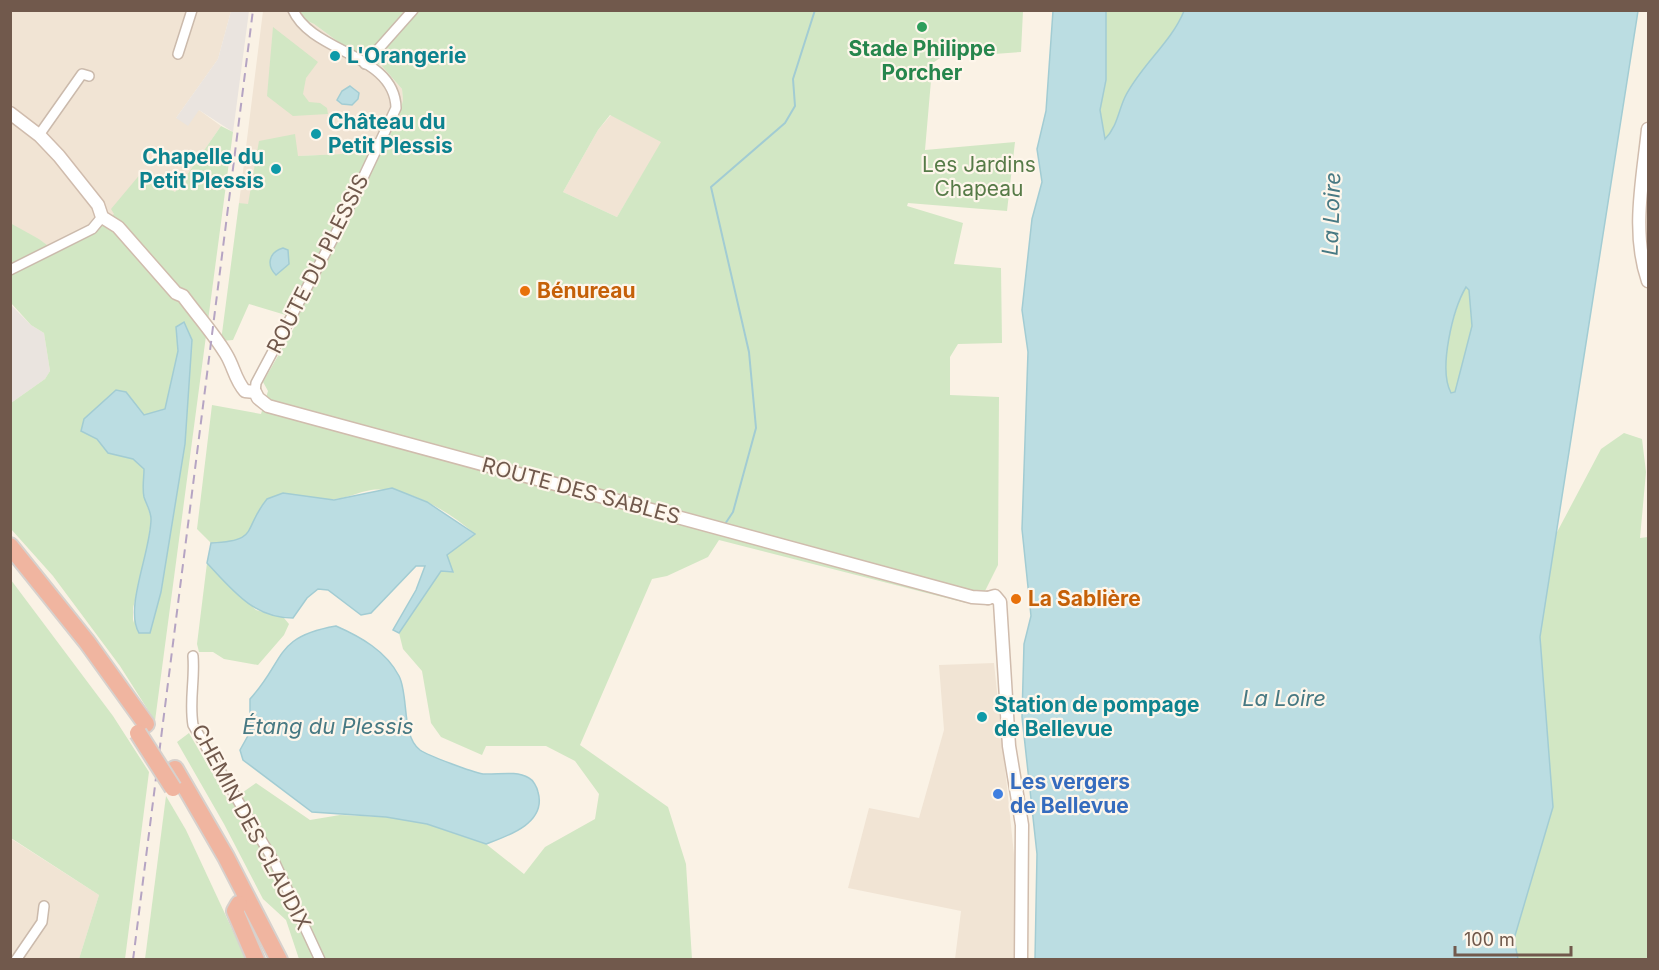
<svg xmlns="http://www.w3.org/2000/svg" width="1659" height="970" font-family="Inter,sans-serif">
<style>
.residential{fill:#f1e4d4}
.industrial{fill:#eae4df}
.green{fill:#d2e7c4;fill-rule:evenodd}
.water{fill:#bbdde2;stroke:#a2ccd3;stroke-width:1.5;fill-rule:evenodd}
.lines{fill:none;stroke-linecap:round;stroke-linejoin:round}
.stream{stroke:#a2ccd3;stroke-width:2}
.street-casing{stroke:#cbbaac;stroke-width:12}
.secondary-casing{stroke:#d0bcad;stroke-width:15}
.highway-casing{stroke:#d7d1cd;stroke-width:20}
.street{stroke:#fff;stroke-width:9}
.secondary{stroke:#fff;stroke-width:12}
.highway{stroke:#f0b5a0;stroke-width:16}
.rail{stroke:#b5a4c3;stroke-width:2;stroke-dasharray:9 6;stroke-linecap:butt}
.highway-bridge-casing{stroke:#d7d1cd;stroke-width:20;stroke-linecap:butt}
.highway-bridge{stroke:#f0b5a0;stroke-width:16}
.leisure-dot{fill:#2e9e5b;stroke:#fef6eb;stroke-width:2}
.culture-dot{fill:#0f9aa8;stroke:#fef6eb;stroke-width:2}
.food-dot{fill:#e8710a;stroke:#fef6eb;stroke-width:2}
.shop-dot{fill:#3f7fe0;stroke:#fef6eb;stroke-width:2}
.labels{text-anchor:middle;stroke-width:4.5;stroke-linejoin:round;paint-order:stroke}
.leisure-label{font-size:21px;font-weight:bold;fill:#27864d;stroke:#fef6eb}
.culture-label{font-size:21px;font-weight:bold;fill:#0d838f;stroke:#fef6eb;text-anchor:start}
.park-label{font-size:21px;fill:#577b48;stroke:#fef6eb}
.street-label{font-size:21px;fill:#71594c;stroke:#fef6eb}
.food-label{font-size:21px;font-weight:bold;fill:#c56008;stroke:#fef6eb;text-anchor:start}
.shop-label{font-size:21px;font-weight:bold;fill:#366cbe;stroke:#fef6eb;text-anchor:start}
.water-label{font-size:22px;font-style:italic;fill:#477983;stroke:#fef6eb}
</style>
<rect width="100%" height="100%" fill="#faf2e5"/>
<g class="residential">
<path d="M 10,11 L 231,11 L 218,59 L 176,118 L 199,110 L 221,126 L 175,192 L 156,180 L 96,230 L 54,251 L 39,239 L 14,227 L 10,223 Z"/>
<path d="M 263,11 L 286,11 L 314,24 L 363,60 L 381,65 L 402,89 L 403,100 L 398,120 L 379,154 L 343,144 L 343,154 L 298,156 L 248,205 L 239,203 Z"/>
<path d="M 611,115 L 662,142 L 617,217 L 563,192 L 598,130 Z"/>
<path d="M 994,663 L 1015,864 L 1014,959 L 955,959 L 961,911 L 848,888 L 869,808 L 919,818 L 944,730 L 939,665 Z"/>
<path d="M 10,838 L 99,895 L 79,959 L 11,959 Z"/>
</g>
<g class="industrial">
<path d="M 231,11 L 249,11 L 233,132 L 199,110 L 188,126 L 176,118 L 218,59 Z"/>
<path d="M 10,304 L 31,325 L 44,333 L 50,371 L 45,379 L 11,403 Z"/>
</g>
<g class="green">
<path d="M 286,11 L 1023,11 L 1021,52 L 940,58 L 924,69 L 932,69 L 925,150 L 1015,142 L 1007,211 L 908,203 L 907,206 L 963,223 L 954,264 L 1001,268 L 1002,343 L 958,344 L 950,357 L 950,395 L 999,397 L 998,565 L 985,591 L 966,603 L 719,540 L 708,557 L 667,576 L 652,579 L 580,745 L 668,807 L 686,864 L 692,959 L 299,959 L 286,920 L 263,899 L 224,824 L 177,742 L 189,733 L 229,802 L 256,783 L 310,820 L 340,815 L 386,817 L 427,824 L 486,844 L 524,874 L 545,847 L 595,819 L 599,794 L 575,761 L 546,746 L 486,746 L 482,755 L 441,737 L 431,723 L 422,671 L 403,649 L 399,633 L 441,571 L 446,555 L 475,534 C 448,511 408,486 371,490 C 359,492 347,498 335,499 C 308,502 297,488 267,499 C 242,530 260,541 211,543 L 197,529 L 212,405 L 261,414 L 268,391 L 263,382 L 299,319 L 249,304 L 233,340 L 221,341 L 239,203 L 248,204 L 259,141 L 295,134 L 298,156 L 342,154 L 343,144 L 379,153 L 398,120 L 403,100 L 402,89 L 381,65 L 363,60 L 314,24 ZM 610,115 L 661,142 L 617,217 L 563,192 L 598,130 Z"/>
<path d="M 1106,11 L 1184,11 C 1171,41 1144,65 1127,94 C 1118,110 1117,126 1105,140 L 1100,110 L 1106,80 Z"/>
<path d="M 273,27 L 318,62 L 306,78 L 303,94 L 309,102 L 320,103 L 327,108 L 328,114 L 293,116 L 267,96 Z"/>
<path d="M 221,126 L 233,132 L 155,721 L 120,666 L 53,576 L 11,529 L 11,403 L 45,379 L 50,371 L 44,333 L 31,325 L 11,303 L 10,223 L 39,239 L 55,251 L 96,230 L 114,214 L 111,209 L 142,172 L 175,192 ZM 176,327 L 185,444 L 133,623 L 133,608 L 148,549 L 151,517 L 143,494 L 144,469 L 133,459 L 108,453 L 84,419 L 126,392 L 144,416 L 165,409 L 178,351 Z"/>
<path d="M 1465,286 L 1469,290 L 1472,326 L 1455,392 L 1451,393 C 1437,365 1454,314 1465,286 Z"/>
<path d="M 1624,433 L 1642,439 L 1646,472 L 1640,538 L 1648,537 L 1648,959 L 1518,959 L 1514,939 L 1553,807 L 1540,637 L 1555,536 L 1601,449 Z"/>
<path d="M 207,563 L 256,610 L 284,618 L 289,624 L 284,635 L 258,665 L 224,659 L 213,652 L 199,652 L 197,644 Z"/>
<path d="M 11,580 L 113,716 L 149,772 L 125,959 L 79,959 L 99,895 L 11,838 Z"/>
<path d="M 166,796 L 186,830 L 246,959 L 145,959 Z"/>
</g>
<g class="water">
<path d="M 1053,11 L 1106,11 L 1106,80 L 1100,110 L 1105,139 C 1117,127 1118,112 1125,97 C 1141,65 1171,43 1184,11 L 1638,11 L 1540,637 L 1553,807 L 1514,939 L 1518,959 L 1035,959 L 1037,854 L 1022,717 L 1024,644 L 1031,616 L 1022,529 L 1028,352 L 1022,310 L 1032,219 L 1042,182 L 1037,149 L 1046,111 ZM 1466,287 L 1469,290 L 1472,326 L 1455,392 L 1451,393 C 1438,369 1453,309 1466,287 Z"/>
<path d="M 350,86 L 359,93 L 358,99 L 352,105 L 342,104 L 337,100 L 342,91 Z"/>
<path d="M 283,248 L 288,250 L 289,264 L 276,275 C 266,265 269,252 283,248 Z"/>
<path d="M 184,322 L 192,340 L 185,444 L 161,592 L 150,633 L 139,633 C 124,608 151,551 151,519 C 151,511 146,504 144,497 C 142,488 144,478 144,469 L 133,459 L 108,453 L 97,439 L 81,431 L 84,419 L 116,390 L 126,392 L 144,415 L 165,409 L 178,351 L 176,327 Z"/>
<path d="M 392,488 L 427,502 L 475,534 L 447,555 L 453,572 L 441,571 L 399,633 L 393,630 L 416,590 L 425,566 L 416,566 L 371,613 L 361,615 L 328,590 L 318,589 L 307,598 L 293,618 C 254,618 233,591 207,563 L 211,543 C 260,541 242,530 267,499 L 283,493 L 334,500 Z"/>
<path d="M 336,626 C 361,637 386,651 399,676 C 409,695 401,736 420,750 C 429,756 472,772 483,774 C 498,775 515,770 529,778 C 533,780 537,787 538,792 C 547,823 508,836 486,844 L 427,824 L 386,817 L 312,812 L 243,760 L 240,750 L 250,732 L 250,699 C 286,660 273,637 336,626 Z"/>
</g>
<g class="lines">
<path class="stream" d="M 725,524 L 733,512 L 756,428 L 749,352 L 711,187 L 785,123 L 795,106 L 793,79 L 815,10"/>
<defs>
<g id="street">
<path d="M 178,54 L 192,10"/>
<path d="M 365,64 L 413,10"/>
<path d="M 39,135 L 82,74 L 89,76"/>
<path d="M 10,270 L 92,229 L 102,217"/>
<path d="M 255,392 L 256,383 L 344,218 L 396,108 C 395,54 312,53 293,10"/>
<path d="M 193,656 C 195,680 189,701 193,725 L 275,863 L 320,960"/>
<path d="M 16,960 L 42,922 L 44,906"/>
</g>
<g id="secondary">
<path d="M 10,113 L 40,136 L 59,156 L 98,205 L 102,217 L 118,227 L 176,293 L 183,296 C 197,315 214,334 226,354 C 234,367 235,380 245,391 L 255,392 L 258,398 L 268,406 L 972,597 L 988,598"/>
<path d="M 1648,129 C 1643,179 1631,232 1648,281"/>
<path d="M 988,598 L 995,596 L 1000,602 L 1009,746 L 1022,825 L 1021,960"/>
</g>
<g id="highway">
<path d="M 10,546 L 87,642 L 146,724"/>
<path d="M 175,769 L 226,857 L 279,960"/>
<path d="M 239,904 L 235,911 L 256,960"/>
</g>
</defs>
<use href="#street" class="street-casing"/>
<use href="#secondary" class="secondary-casing"/>
<use href="#highway" class="highway-casing"/>
<use href="#street" class="street"/>
<use href="#secondary" class="secondary"/>
<use href="#highway" class="highway"/>
<path class="rail" d="M 133,960 L 253,10"/>
<defs>
<path id="highway-bridge" d="M 138,733 L 173,788"/>
</defs>
<use href="#highway-bridge" class="highway-bridge-casing"/>
<use href="#highway-bridge" class="highway-bridge"/>
</g>
<circle class="leisure-dot" cx="922" cy="27" r="6"/>
<g class="culture-dot">
<circle cx="335" cy="56" r="6"/>
<circle cx="316" cy="134" r="6"/>
<circle cx="276" cy="169" r="6"/>
<circle cx="982" cy="717" r="6"/>
</g>
<g class="food-dot">
<circle cx="525" cy="291" r="6"/>
<circle cx="1016" cy="599" r="6"/>
</g>
<circle class="shop-dot" cx="998" cy="794" r="6"/>
<g class="labels">
<g class="leisure-label">
<text x="922" y="56">Stade Philippe<tspan x="922" dy="24">Porcher</tspan></text>
</g>
<g class="culture-label">
<text x="347" y="63">L'Orangerie</text>
<text x="328" y="129">Château du<tspan x="328" dy="24">Petit Plessis</tspan></text>
<text x="264" y="164" text-anchor="end">Chapelle du<tspan x="264" dy="24">Petit Plessis</tspan></text>
<text x="994" y="712">Station de pompage<tspan x="994" dy="24">de Bellevue</tspan></text>
</g>
<g class="park-label">
<text x="979" y="172">Les Jardins<tspan x="979" dy="24">Chapeau</tspan></text>
</g>
<g class="street-label">
<text transform="translate(318 264) rotate(-63)" y="7">ROUTE DU PLESSIS</text>
<text transform="translate(581 491) rotate(15)" y="7">ROUTE DES SABLES</text>
<text transform="translate(251 827) rotate(62)" y="7">CHEMIN DES CLAUDIX</text>
</g>
<g class="food-label">
<text x="537" y="298">Bénureau</text>
<text x="1028" y="606">La Sablière</text>
</g>
<g class="shop-label">
<text x="1010" y="789">Les vergers<tspan x="1010" dy="24">de Bellevue</tspan></text>
</g>
<g class="water-label">
<text transform="translate(1331 214) rotate(-88)" y="8">La Loire</text>
<text x="1284" y="706">La Loire</text>
<text x="328" y="734">Étang du Plessis</text>
</g>
</g>
<rect width="1659" height="970" fill="none" stroke="#71594c" stroke-width="24"/>
<path d="M1455 946v9h116v-9" fill="none" stroke="#71594c" stroke-width="3"/>
<text x="1464" y="946" font-size="18" fill="#71594c" stroke="#fef6eb" stroke-width="4.5" paint-order="stroke">100 m</text>
</svg>
